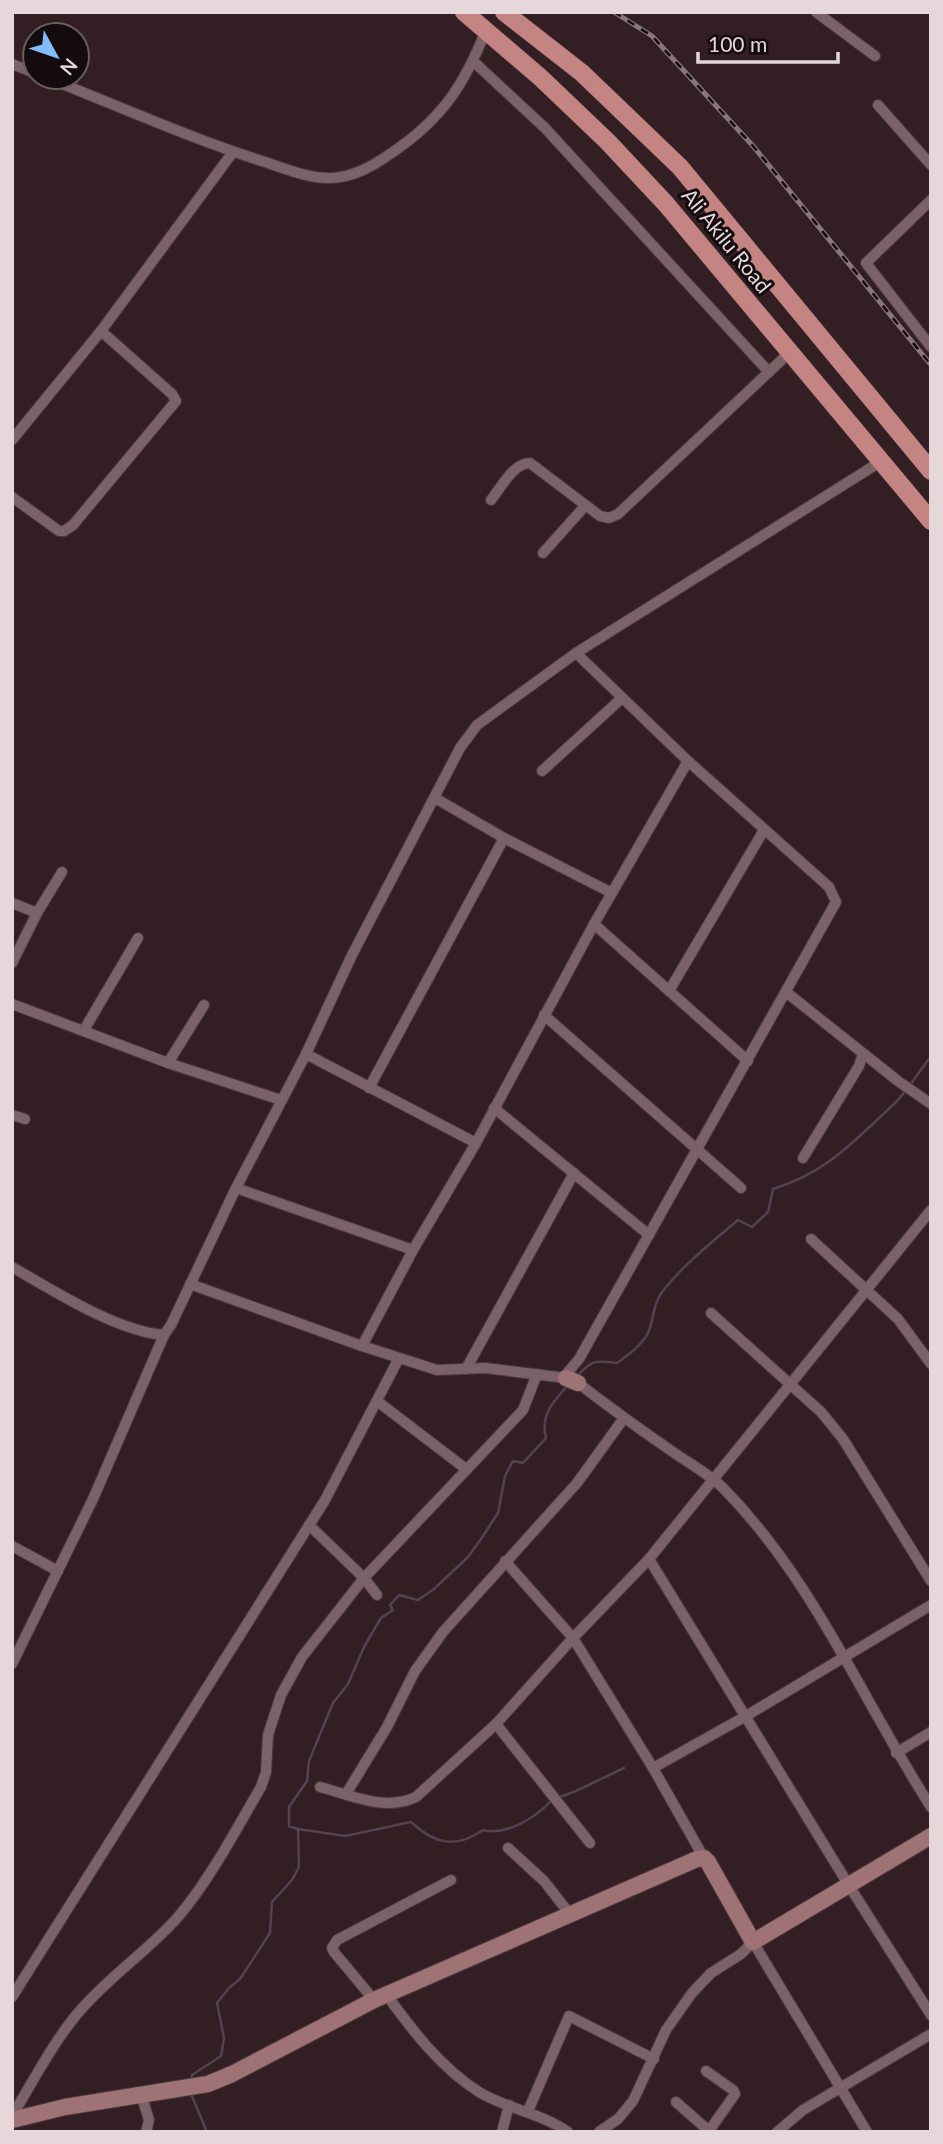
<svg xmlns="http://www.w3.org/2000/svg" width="943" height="2144" font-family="Lato,sans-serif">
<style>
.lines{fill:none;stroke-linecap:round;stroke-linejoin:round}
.stream{stroke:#524353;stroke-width:2.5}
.street-casing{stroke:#4b3a3e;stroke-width:12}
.secondary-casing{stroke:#4b3a3e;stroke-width:18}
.primary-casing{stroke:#4b3a3e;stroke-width:19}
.street{stroke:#7b6268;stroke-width:10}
.secondary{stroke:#9f7375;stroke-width:16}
.primary{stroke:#c38482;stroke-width:18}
.rail-casing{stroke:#88767b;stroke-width:5}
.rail{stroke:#140b0e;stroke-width:2.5;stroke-dasharray:8;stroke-linecap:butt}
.labels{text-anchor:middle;stroke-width:6;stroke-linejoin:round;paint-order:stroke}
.street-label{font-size:21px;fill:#e5d7da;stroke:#140b0e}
</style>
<rect width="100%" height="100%" fill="#331e24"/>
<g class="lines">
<g class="stream">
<path d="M 910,1085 L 931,1056"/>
<path d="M 576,1377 C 592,1360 594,1360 617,1363 C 628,1355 641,1346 648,1333 C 654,1320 652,1306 662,1292 C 683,1265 712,1242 738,1220 L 752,1227 L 768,1212 L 773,1189 C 818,1175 842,1153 876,1121 C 886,1111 898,1102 906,1090"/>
<path d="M 557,1798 L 576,1791 L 624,1768"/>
<path d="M 298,1829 L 289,1826 L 289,1807 L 307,1781 L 309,1761 L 333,1703 L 348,1684 L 365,1645 L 381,1618 L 393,1610 L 390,1605 L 399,1595 L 418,1600 L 434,1589 L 468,1557 L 481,1539 L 498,1513 L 505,1476 L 513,1461 L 523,1463 L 546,1438 C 540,1414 554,1401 569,1384"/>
<path d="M 192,2081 L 192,2075 L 221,2056 L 224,2038 L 217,2003 L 229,1988 L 240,1979 L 270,1933 L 272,1902 L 292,1880 L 299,1867 L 298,1829 L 345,1836 L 411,1822 C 434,1844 456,1849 483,1830 C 506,1836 535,1818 551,1801"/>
<path d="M 191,2094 L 207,2132"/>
</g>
<defs>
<g id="street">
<path d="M 816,12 L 875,56"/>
<path d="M 474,62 L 545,128 L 769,372"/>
<path d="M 12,64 L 35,73"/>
<path d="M 45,77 C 118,106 190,138 265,162 C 287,169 309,179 332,178 C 354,177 373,166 390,154 C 441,120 464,86 486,30"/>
<path d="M 878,105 L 931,165"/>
<path d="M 931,200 L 866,263 L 931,347"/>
<path d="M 12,440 L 101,331 L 233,152"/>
<path d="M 12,497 L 59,531 L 64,531 L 73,525 L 176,401 L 172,394 L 101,331"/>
<path d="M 491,500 C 501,488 513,463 530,463 L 600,516 L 609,518 L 618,514 L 789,353"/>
<path d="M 543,553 L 585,506"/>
<path d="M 542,771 L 622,698"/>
<path d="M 435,798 L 504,838 L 612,893"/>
<path d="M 12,903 L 37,913"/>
<path d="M 594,924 L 748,1061"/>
<path d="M 12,963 L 37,913 L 62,872"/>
<path d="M 669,991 L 764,830"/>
<path d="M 786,992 L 898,1081 L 931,1104"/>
<path d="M 12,1004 L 168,1063 L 281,1100"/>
<path d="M 544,1015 L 741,1188"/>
<path d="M 84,1030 L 138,938"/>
<path d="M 306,1054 L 476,1143"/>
<path d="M 168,1063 L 204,1005"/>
<path d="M 369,1088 L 504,838"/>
<path d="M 494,1108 L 649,1235"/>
<path d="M 12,1115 L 25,1119"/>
<path d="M 803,1158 L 859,1066 L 863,1054"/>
<path d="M 236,1188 L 413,1250"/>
<path d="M 811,1239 L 898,1319 L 931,1364"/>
<path d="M 12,1267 C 54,1291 116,1331 164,1335"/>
<path d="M 190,1284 L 362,1346 L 437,1370 L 485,1368 L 566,1378"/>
<path d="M 711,1313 L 821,1412 L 843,1439 L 931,1581"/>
<path d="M 362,1346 L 413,1250 L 476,1143 L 594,924 L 688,761"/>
<path d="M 466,1369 L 574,1173"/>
<path d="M 563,1378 L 579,1359 L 836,902 L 829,887 L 688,761 L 576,653"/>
<path d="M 578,1383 C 609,1407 641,1430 673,1452 C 690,1464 711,1475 725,1490 C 814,1581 863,1701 931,1807"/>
<path d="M 377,1401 L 466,1469"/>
<path d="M 309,1525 L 364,1578 L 377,1595"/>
<path d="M 12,1546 L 58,1571"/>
<path d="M 649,1559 L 848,1884 L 931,2015"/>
<path d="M 505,1561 L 573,1638 L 653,1768 L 704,1858"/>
<path d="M 12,1664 L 93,1499 L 164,1335 L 171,1325 L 236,1188 L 306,1054 L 352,955 L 460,748 L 477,725 L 576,653 L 880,462"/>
<path d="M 496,1724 L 590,1843"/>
<path d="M 896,1753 L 931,1732"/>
<path d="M 653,1768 L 746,1716 L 931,1605"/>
<path d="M 320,1787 C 351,1795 385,1812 416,1797 L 496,1724 L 573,1638 L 649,1559 L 931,1210"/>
<path d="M 346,1794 L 387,1727 L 415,1671 L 443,1632 L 577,1483 L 624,1418"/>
<path d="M 508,1848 L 544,1881 L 569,1913"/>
<path d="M 386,1994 C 412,2030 441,2068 479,2092 C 507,2109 541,2113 568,2132"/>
<path d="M 12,1997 L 325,1500 L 399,1358"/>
<path d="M 374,2000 L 334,1952 L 332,1948 L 337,1940 L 451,1880"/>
<path d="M 706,2071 L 733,2090 L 735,2094 L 709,2131"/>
<path d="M 141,2094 L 149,2120 L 146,2132"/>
<path d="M 676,2102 L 710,2132"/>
<path d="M 528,2111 L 569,2016 L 654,2059"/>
<path d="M 12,2116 C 32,2083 54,2041 78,2013 C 108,1977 147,1952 178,1917 C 211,1878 235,1831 261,1787 L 266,1772 L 268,1735 L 281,1695 L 302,1657 L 364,1578 L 523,1410 L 537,1374"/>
<path d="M 502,2132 L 509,2105"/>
<path d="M 599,2132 L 618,2119 L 633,2101 L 666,2030 L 692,1993 L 711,1973 L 741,1954 L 753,1942 L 867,2132"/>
<path d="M 777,2132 L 803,2110 L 931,2034"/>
</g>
<g id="secondary">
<path d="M 566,1378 L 578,1383"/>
<path d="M 12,2120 L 65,2107 L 208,2084 L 232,2074 L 374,2000 L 697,1859 L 704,1858 L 708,1862 L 753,1942 L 931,1836"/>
</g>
<g id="primary">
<path d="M 464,12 L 541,78 L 608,142 L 666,204 L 931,521"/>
<path d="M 504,12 L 582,73 L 680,167 L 931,471"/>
</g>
</defs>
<use href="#street" class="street-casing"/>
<use href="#secondary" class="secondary-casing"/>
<use href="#primary" class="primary-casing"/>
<use href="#street" class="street"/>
<use href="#secondary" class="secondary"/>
<use href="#primary" class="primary"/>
<defs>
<path id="rail" d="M 614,12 L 652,36 L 753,146 L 931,365"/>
</defs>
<use href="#rail" class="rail-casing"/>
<use href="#rail" class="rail"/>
</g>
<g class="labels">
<g class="street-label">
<text transform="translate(726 241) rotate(51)" y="7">Ali Akilu Road</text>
</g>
</g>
<rect width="943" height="2144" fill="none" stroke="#e5d7da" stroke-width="28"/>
<g transform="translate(56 56) rotate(130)"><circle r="33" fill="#140b0e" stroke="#685d60" stroke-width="2"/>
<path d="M0-5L12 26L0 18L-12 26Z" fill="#82bcfa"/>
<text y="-10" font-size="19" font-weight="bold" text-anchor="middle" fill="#e5d7da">N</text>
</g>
<path d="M698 52v10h140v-10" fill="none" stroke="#e5d7da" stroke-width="3.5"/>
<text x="708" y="52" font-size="21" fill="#e5d7da" stroke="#140b0e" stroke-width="5" paint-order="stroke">100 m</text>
</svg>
